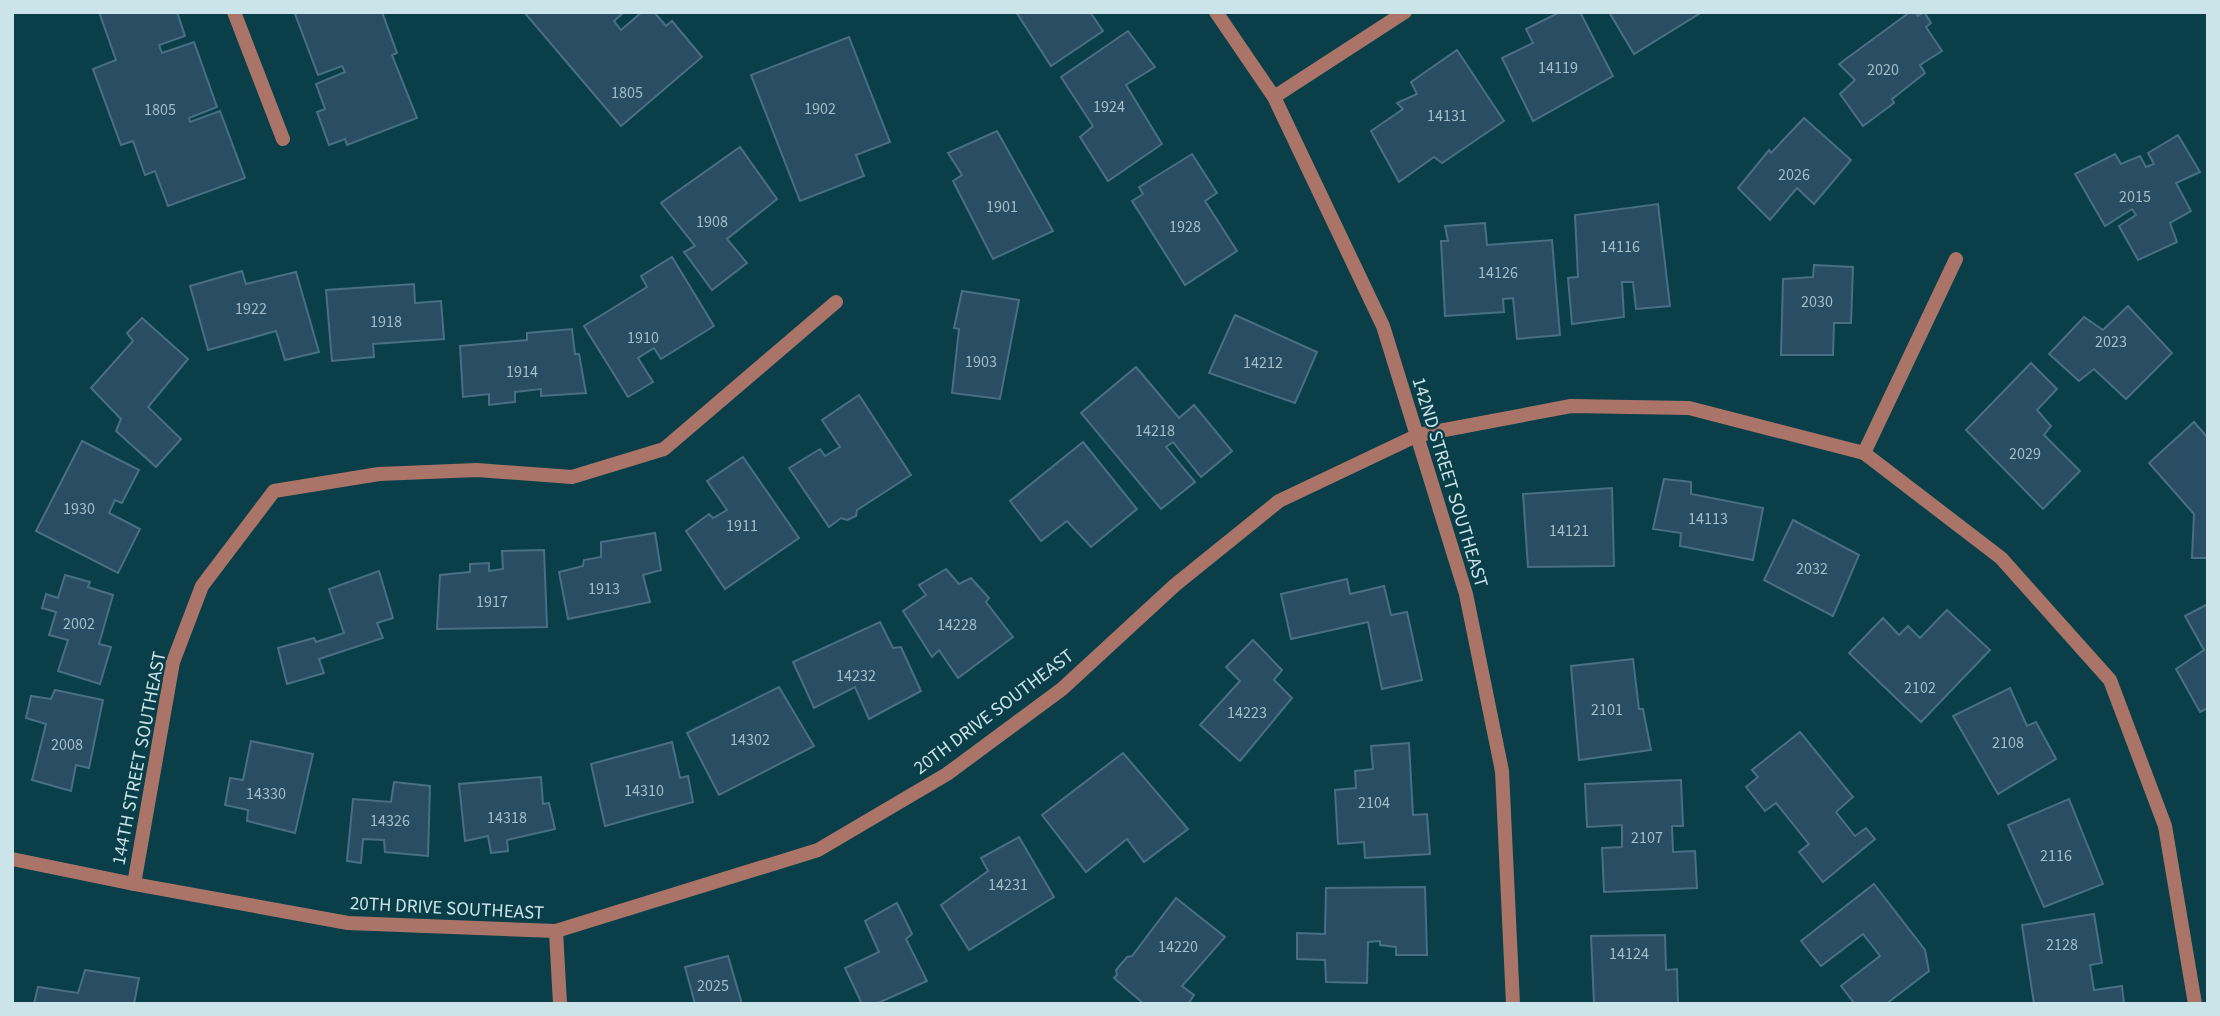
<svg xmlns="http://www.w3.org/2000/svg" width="2220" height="1016" font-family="'Source Sans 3',sans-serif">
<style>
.building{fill:#294e63;stroke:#496f84;stroke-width:2}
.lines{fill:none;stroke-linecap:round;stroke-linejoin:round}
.service{stroke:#aa7568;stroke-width:14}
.minor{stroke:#aa7568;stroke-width:14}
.labels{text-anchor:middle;stroke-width:5;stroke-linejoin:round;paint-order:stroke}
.number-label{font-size:16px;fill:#a2bec8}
.street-label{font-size:19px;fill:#cbe4ea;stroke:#0a3f49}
</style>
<rect width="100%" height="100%" fill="#0a3f49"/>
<g class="building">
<path d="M 99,12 L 177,12 L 185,36 L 159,45 L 162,53 L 194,42 L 217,107 L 189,118 L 190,122 L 220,111 L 245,178 L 168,206 L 155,171 L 145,175 L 133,141 L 121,145 L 93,69 L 116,60 Z"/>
<path d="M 299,12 L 382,12 L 397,53 L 392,55 L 417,118 L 347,145 L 345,139 L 329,145 L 317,112 L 325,109 L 316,84 L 345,72 L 342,66 L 318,75 L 295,14 Z"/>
<path d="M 524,12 L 624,12 L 614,21 L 621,30 L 642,12 L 654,12 L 666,26 L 672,21 L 702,57 L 621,126 Z"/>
<path d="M 1016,12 L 1090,12 L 1103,31 L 1051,66 Z"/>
<path d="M 1560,12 L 1580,12 L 1613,76 L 1533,121 L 1502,58 L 1533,43 L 1526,29 Z"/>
<path d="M 1609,12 L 1702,12 L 1634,54 Z"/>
<path d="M 1910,12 L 1915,12 L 1918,16 L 1924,12 L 1931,23 L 1926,27 L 1942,51 L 1920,65 L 1925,73 L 1892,99 L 1894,103 L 1863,126 L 1840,94 L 1855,80 L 1839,64 Z"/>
<path d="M 1128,31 L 1155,67 L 1126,85 L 1162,144 L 1108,181 L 1080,137 L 1093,126 L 1061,77 Z"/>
<path d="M 849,37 L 890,142 L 856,155 L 864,176 L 800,201 L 751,75 Z"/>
<path d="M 1457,50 L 1504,121 L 1442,163 L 1434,157 L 1399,182 L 1371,131 L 1403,109 L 1397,103 L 1417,94 L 1411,82 Z"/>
<path d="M 1804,118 L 1851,160 L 1814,204 L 1797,188 L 1770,220 L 1738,188 L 1769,150 L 1771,153 Z"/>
<path d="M 997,131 L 1053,231 L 993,259 L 953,181 L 962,175 L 948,153 Z"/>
<path d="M 2178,135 L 2200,172 L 2176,183 L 2191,211 L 2170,223 L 2177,242 L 2138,260 L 2119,226 L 2136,215 L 2132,209 L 2105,226 L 2075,174 L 2115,154 L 2121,164 L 2140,156 L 2146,167 L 2154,164 L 2148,153 Z"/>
<path d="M 740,147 L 777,199 L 727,239 L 747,263 L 712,290 L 684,252 L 695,246 L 661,203 Z"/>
<path d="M 1192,154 L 1217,193 L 1205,201 L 1237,251 L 1185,285 L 1132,201 L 1143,194 L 1139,187 Z"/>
<path d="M 1658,204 L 1670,306 L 1636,309 L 1633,282 L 1622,282 L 1624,317 L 1572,324 L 1568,278 L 1578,277 L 1575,215 Z"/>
<path d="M 1485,223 L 1487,245 L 1552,240 L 1560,335 L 1517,339 L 1513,298 L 1503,299 L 1504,312 L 1445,316 L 1441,241 L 1448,241 L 1445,226 Z"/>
<path d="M 672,257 L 714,326 L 661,359 L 654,348 L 638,358 L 653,382 L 628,397 L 584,326 L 647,287 L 641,276 Z"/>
<path d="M 1814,265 L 1853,267 L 1851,323 L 1834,323 L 1833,355 L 1781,355 L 1783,279 L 1813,277 Z"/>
<path d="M 242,271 L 246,284 L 296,272 L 319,352 L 285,360 L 276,331 L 208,350 L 190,286 Z"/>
<path d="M 414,284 L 415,303 L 441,301 L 444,339 L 373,344 L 374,357 L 332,361 L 326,290 Z"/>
<path d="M 962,291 L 1019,300 L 1000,399 L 952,393 L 959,329 L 954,328 Z"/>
<path d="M 2128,306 L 2172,353 L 2126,399 L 2094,369 L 2079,381 L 2049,354 L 2084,317 L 2103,330 Z"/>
<path d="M 1235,315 L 1317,352 L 1295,403 L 1209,373 Z"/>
<path d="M 142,318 L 188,359 L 148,407 L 181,439 L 156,467 L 116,431 L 121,419 L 91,388 L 133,341 L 127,333 Z"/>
<path d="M 572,329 L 575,354 L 579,354 L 586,393 L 541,396 L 541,389 L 515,392 L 515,402 L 489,405 L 489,394 L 463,397 L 460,346 L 527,340 L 527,333 Z"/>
<path d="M 2031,363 L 2057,389 L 2037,410 L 2051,426 L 2044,435 L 2080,471 L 2043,509 L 1966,430 Z"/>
<path d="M 1136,367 L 1179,418 L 1194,405 L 1232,451 L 1201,477 L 1173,442 L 1166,447 L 1195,482 L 1161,509 L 1081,413 Z"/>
<path d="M 859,395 L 911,475 L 857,510 L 856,516 L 847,520 L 841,518 L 829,527 L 789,468 L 820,449 L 825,456 L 840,447 L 822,420 Z"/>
<path d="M 2194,422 L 2208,438 L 2208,558 L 2192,558 L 2194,514 L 2149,463 Z"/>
<path d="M 82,441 L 139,470 L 122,503 L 115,500 L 109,513 L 140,529 L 118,573 L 36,531 Z"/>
<path d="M 1083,442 L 1137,509 L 1091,547 L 1067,521 L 1041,541 L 1010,501 Z"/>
<path d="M 743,457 L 799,538 L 725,589 L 686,531 L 709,514 L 713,518 L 727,510 L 707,481 Z"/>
<path d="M 1664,479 L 1691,482 L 1691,494 L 1763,508 L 1753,560 L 1680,546 L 1681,533 L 1653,529 Z"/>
<path d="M 1612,488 L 1614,566 L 1528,567 L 1523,494 Z"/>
<path d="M 1793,520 L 1859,555 L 1833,616 L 1764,580 Z"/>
<path d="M 655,533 L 661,570 L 643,575 L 650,602 L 568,619 L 559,572 L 583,566 L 584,560 L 601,557 L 601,542 Z"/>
<path d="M 544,550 L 547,627 L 437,629 L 440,575 L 470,572 L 470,564 L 489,563 L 489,571 L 503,569 L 502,551 Z"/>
<path d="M 946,569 L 959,584 L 971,578 L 989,598 L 986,602 L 1013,637 L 958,678 L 939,650 L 932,657 L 903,611 L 926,595 L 919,585 Z"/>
<path d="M 379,571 L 393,618 L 377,623 L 383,638 L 319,659 L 324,673 L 287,684 L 278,648 L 314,638 L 316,642 L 344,633 L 329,589 Z"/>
<path d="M 65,575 L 90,582 L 88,587 L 113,595 L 99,644 L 111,647 L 100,684 L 58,671 L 68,640 L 49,635 L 56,612 L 42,608 L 46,594 L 58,598 Z"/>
<path d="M 1347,579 L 1350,594 L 1384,586 L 1391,615 L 1407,612 L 1422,680 L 1382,689 L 1368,622 L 1291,639 L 1281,594 Z"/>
<path d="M 2208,604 L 2208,708 L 2200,712 L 2176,669 L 2204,650 L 2185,616 Z"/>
<path d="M 1947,610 L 1990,650 L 1921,722 L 1849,653 L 1883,618 L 1899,635 L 1908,626 L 1920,638 Z"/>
<path d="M 880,622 L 893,648 L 901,647 L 921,691 L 869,719 L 855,687 L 814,708 L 793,662 Z"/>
<path d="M 1253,640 L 1282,670 L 1274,680 L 1292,698 L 1240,761 L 1200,725 L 1240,681 L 1226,667 Z"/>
<path d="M 1633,659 L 1639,709 L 1643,709 L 1651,750 L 1579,760 L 1571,666 Z"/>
<path d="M 779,687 L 814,746 L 719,795 L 687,733 Z"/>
<path d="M 2010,688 L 2027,726 L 2036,722 L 2056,759 L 1998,794 L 1953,716 Z"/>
<path d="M 55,690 L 103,700 L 89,768 L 76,765 L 71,791 L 32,780 L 46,724 L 26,718 L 31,696 L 51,699 Z"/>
<path d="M 1800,732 L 1853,797 L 1836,812 L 1855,836 L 1866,828 L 1875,839 L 1823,882 L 1799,852 L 1809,844 L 1776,803 L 1765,811 L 1746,787 L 1758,777 L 1752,770 Z"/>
<path d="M 251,741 L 313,754 L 295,833 L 247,821 L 248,810 L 225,805 L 230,778 L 243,780 Z"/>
<path d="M 672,742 L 680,778 L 688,776 L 693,802 L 605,826 L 591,764 Z"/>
<path d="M 1409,743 L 1413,815 L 1427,814 L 1430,854 L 1365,858 L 1364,842 L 1338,844 L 1335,790 L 1356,788 L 1355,771 L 1373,769 L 1371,746 Z"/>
<path d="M 1123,753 L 1188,829 L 1144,862 L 1127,839 L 1086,872 L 1042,815 Z"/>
<path d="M 541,777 L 543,804 L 549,803 L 555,829 L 507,840 L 508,851 L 491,853 L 488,836 L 465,841 L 459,784 Z"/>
<path d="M 1681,780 L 1683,826 L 1672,826 L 1673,852 L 1695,851 L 1697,888 L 1604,892 L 1602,848 L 1622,847 L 1622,825 L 1587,827 L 1585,784 Z"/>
<path d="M 394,782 L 430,786 L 428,856 L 385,852 L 384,840 L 363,839 L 361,863 L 347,861 L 353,799 L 391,802 Z"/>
<path d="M 2069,799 L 2103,884 L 2044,907 L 2008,825 Z"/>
<path d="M 1019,837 L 1054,897 L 969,950 L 941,905 L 988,871 L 981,858 Z"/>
<path d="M 1874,884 L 1925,950 L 1929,971 L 1886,1004 L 1855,1004 L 1841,986 L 1880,956 L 1863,934 L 1821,966 L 1801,941 Z"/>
<path d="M 1425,887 L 1427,955 L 1396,955 L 1396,947 L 1380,945 L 1380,941 L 1368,942 L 1367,983 L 1326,982 L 1325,960 L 1297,959 L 1297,933 L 1325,934 L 1326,888 Z"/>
<path d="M 1176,898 L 1225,937 L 1182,986 L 1194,995 L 1188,1004 L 1144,1004 L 1114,978 L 1117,975 L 1116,970 L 1127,957 L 1132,956 Z"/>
<path d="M 897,903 L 912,934 L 906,939 L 927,981 L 876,1004 L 862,1004 L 845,968 L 879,952 L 865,921 Z"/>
<path d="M 2094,914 L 2102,963 L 2090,965 L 2094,990 L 2122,986 L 2124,1004 L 2034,1004 L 2022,925 Z"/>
<path d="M 1665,935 L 1666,970 L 1677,969 L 1678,1004 L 1594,1004 L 1591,936 Z"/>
<path d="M 728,956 L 742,1004 L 695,1004 L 685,967 Z"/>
<path d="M 85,970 L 139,978 L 134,1004 L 34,1004 L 38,987 L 78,993 Z"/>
</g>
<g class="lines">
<path class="service" d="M 234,12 L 283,139"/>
<g class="minor">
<path d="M 1216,12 L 1274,97 L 1383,326 L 1466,594 L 1502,771 L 1513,1004"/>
<path d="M 1274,97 L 1405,12"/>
<path d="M 1956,259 L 1864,453 L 2001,558 L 2110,680 L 2165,826 L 2195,1004"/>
<path d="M 12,859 L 134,884 L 348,923 L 556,931 L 818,850 L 947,774 L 1062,689 L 1175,585 L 1279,501 L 1418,435 L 1571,406 L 1689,408 L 1864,453"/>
<path d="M 134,884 L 173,662 L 202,586 L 274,491 L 379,474 L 477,470 L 572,477 L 664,449 L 836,302"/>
<path d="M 556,931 L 560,1004"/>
</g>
</g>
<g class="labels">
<g class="number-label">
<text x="1558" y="73">14119</text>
<text x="1883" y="75">2020</text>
<text x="627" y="98">1805</text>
<text x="1109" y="112">1924</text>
<text x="820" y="114">1902</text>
<text x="160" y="115">1805</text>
<text x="1447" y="121">14131</text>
<text x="1794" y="180">2026</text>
<text x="2135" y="202">2015</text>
<text x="1002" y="212">1901</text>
<text x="712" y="227">1908</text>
<text x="1185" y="232">1928</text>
<text x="1620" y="252">14116</text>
<text x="1498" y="278">14126</text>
<text x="1817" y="307">2030</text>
<text x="251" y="314">1922</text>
<text x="386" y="327">1918</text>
<text x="643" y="343">1910</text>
<text x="2111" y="347">2023</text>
<text x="981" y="367">1903</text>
<text x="1263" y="368">14212</text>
<text x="522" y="377">1914</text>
<text x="1155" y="436">14218</text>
<text x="2025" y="459">2029</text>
<text x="79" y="514">1930</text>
<text x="1708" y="524">14113</text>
<text x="742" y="531">1911</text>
<text x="1569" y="536">14121</text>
<text x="1812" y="574">2032</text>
<text x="604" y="594">1913</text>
<text x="492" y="607">1917</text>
<text x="79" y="629">2002</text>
<text x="957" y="630">14228</text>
<text x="856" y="681">14232</text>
<text x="1920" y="693">2102</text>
<text x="1607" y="715">2101</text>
<text x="1247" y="718">14223</text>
<text x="750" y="745">14302</text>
<text x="2008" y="748">2108</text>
<text x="67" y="750">2008</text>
<text x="644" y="796">14310</text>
<text x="266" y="799">14330</text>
<text x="1374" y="808">2104</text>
<text x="507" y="823">14318</text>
<text x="390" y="826">14326</text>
<text x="1647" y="843">2107</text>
<text x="2056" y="861">2116</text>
<text x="1008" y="890">14231</text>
<text x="2062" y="950">2128</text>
<text x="1178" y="952">14220</text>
<text x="1629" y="959">14124</text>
<text x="713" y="991">2025</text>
</g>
<g class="street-label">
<text transform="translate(1451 482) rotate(73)" y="7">142ND STREET SOUTHEAST</text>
<text transform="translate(993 711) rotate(-37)" y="7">20TH DRIVE SOUTHEAST</text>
<text transform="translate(138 758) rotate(-79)" y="7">144TH STREET SOUTHEAST</text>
<text transform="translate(447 907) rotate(3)" y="7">20TH DRIVE SOUTHEAST</text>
</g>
</g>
<rect width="2220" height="1016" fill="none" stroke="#cbe4ea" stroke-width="28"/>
</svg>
